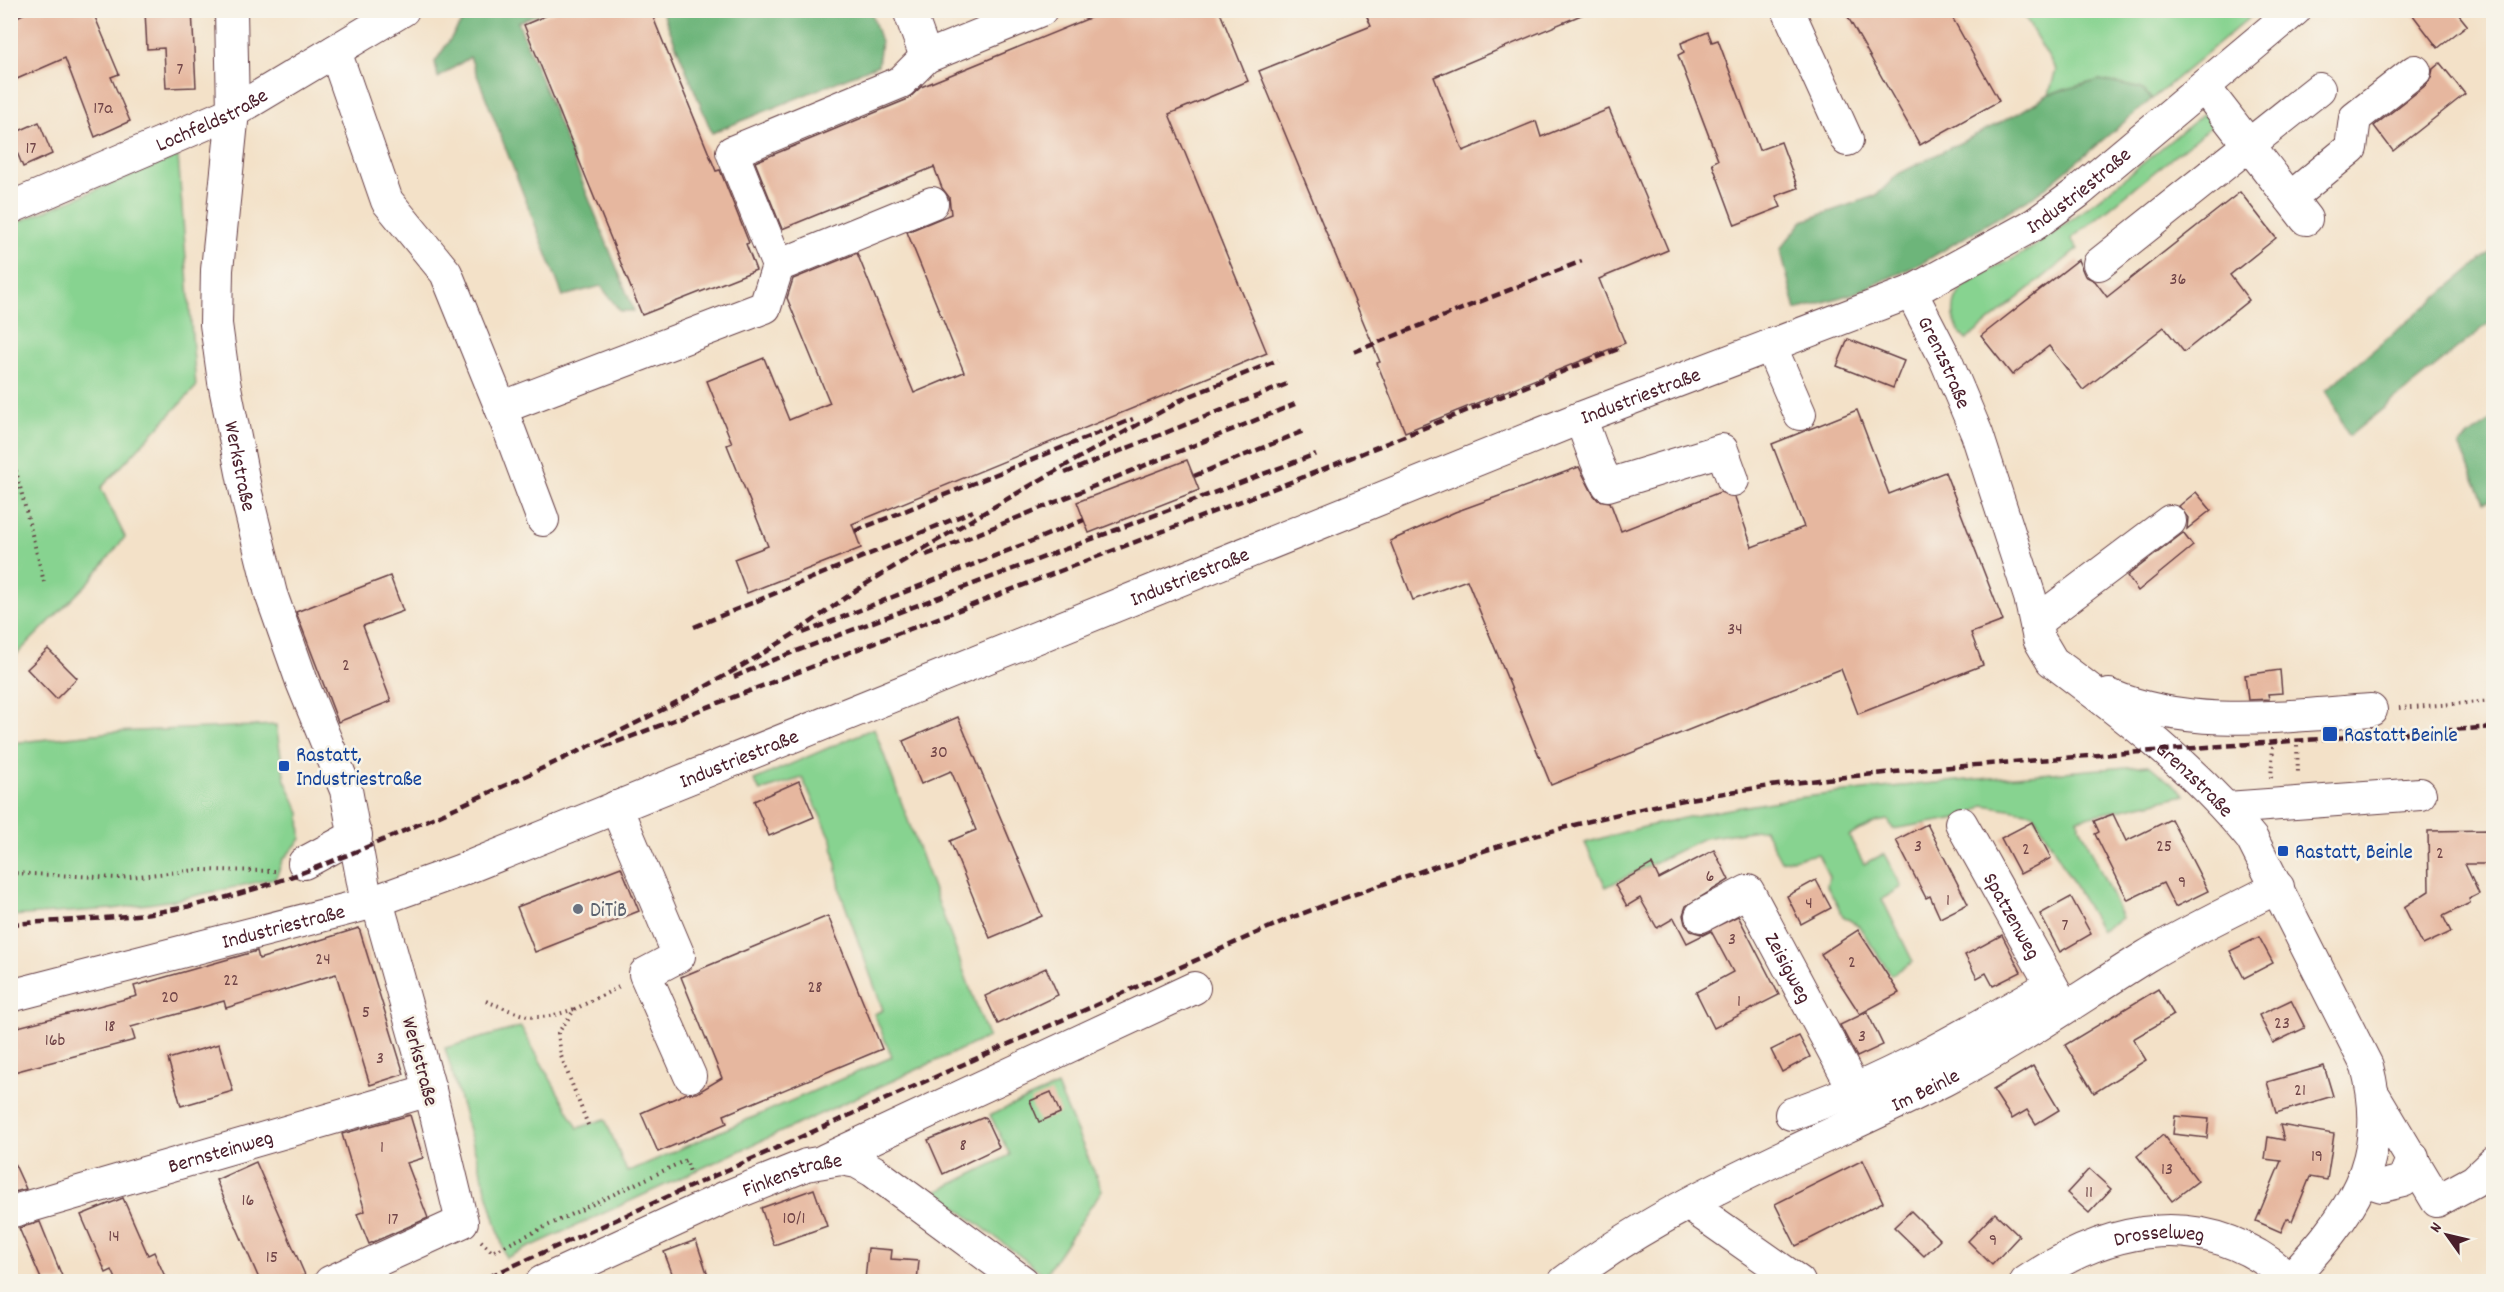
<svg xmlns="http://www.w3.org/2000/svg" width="2504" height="1292" font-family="Dekko,sans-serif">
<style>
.green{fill:#87d390;stroke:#68795e;stroke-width:1.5}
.forest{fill:#6db57a;stroke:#5c6a52;stroke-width:1.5}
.building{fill:#e6b79f}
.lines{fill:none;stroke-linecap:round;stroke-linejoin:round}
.minor-casing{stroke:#633c43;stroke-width:34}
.path{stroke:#633c43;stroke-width:4;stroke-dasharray:1.5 4.5;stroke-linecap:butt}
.minor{stroke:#fff;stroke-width:32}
.rail{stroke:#4a1f2b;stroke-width:4.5;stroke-dasharray:9 4.5;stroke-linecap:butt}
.transit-dot{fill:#1a4fb4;stroke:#f7f3e8;stroke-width:2}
.worship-dot{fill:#6b7280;stroke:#f7f3e8;stroke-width:2}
.labels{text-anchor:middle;stroke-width:5;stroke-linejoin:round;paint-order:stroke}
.number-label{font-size:18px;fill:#714548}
.street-label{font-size:21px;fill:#4a1f2b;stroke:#f7f3e8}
.transit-label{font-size:21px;fill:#164399;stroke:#f7f3e8;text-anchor:start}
.worship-label{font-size:21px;fill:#5b616d;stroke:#f7f3e8;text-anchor:start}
</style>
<rect width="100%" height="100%" fill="#f7f3e8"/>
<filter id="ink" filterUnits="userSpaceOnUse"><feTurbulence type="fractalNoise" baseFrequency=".0167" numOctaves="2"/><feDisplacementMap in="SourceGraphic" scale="12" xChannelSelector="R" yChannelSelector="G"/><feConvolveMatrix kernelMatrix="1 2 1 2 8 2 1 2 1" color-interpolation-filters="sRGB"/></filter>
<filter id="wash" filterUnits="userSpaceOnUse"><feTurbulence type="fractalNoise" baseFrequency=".008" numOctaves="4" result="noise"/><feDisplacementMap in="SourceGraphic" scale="24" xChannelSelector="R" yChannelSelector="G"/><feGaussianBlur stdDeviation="1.35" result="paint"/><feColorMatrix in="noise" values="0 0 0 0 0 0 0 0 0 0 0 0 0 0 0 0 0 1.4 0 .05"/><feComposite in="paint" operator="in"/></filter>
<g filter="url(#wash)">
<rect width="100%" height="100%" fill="#f3e1c8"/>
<g class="green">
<path d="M 2021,11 L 2257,11 L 2152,99 L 2142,89 L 2100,80 L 2049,94 L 2056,70 Z"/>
<path d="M 2204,113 L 2214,124 L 2071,239 L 2078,249 L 1966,340 C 1952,326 1948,303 1964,287 C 1981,272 2015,260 2035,246 C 2094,205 2149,158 2204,113 Z"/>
<path d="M 178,156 L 196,387 L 101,488 L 125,537 L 89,582 L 11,660 L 11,225 Z"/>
<path d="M 276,725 L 285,780 L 300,813 L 301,839 L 282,861 L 276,878 L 175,900 L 113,909 L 11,916 L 11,743 L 113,732 Z"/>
<path d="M 874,728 L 988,1037 L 506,1258 L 445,1048 L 521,1027 L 578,1128 L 605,1119 L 627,1172 L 892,1057 L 874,1014 L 883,1010 L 841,894 L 832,840 L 802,778 L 760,791 L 754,780 Z"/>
<path d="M 2149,765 L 2185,795 L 2077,819 L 2122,918 L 2101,931 L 2033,813 L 1984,805 L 1969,816 L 1893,829 L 1888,820 L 1876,822 L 1849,836 L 1864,864 L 1884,854 L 1902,887 L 1882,899 L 1913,962 L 1891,975 L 1859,926 L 1843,916 L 1827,886 L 1829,877 L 1818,854 L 1781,861 L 1764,829 L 1704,838 L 1606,887 L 1585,843 C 1767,788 1960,782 2149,765 Z"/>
<path d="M 1057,1086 L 1102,1190 L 1045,1275 L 936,1192 L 1010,1155 L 990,1115 Z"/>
</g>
<g class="forest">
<path d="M 469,11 L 545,11 L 518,22 L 634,311 L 620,311 L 601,286 L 563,296 L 470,57 L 438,78 L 435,62 Z"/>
<path d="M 662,11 L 871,11 L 881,42 L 878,65 L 712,133 Z"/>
<path d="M 2100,80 L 2142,89 L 2152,99 L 2040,192 L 1922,263 L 1855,293 L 1796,310 L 1780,249 L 1803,221 L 1877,195 L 1898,174 L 2019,113 L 2049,94 Z"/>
<path d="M 2493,250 L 2493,320 L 2349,436 L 2326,390 Z"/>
<path d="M 2493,418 L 2493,500 L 2484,502 L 2459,445 Z"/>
</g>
<g id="blocks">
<g class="building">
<path d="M 32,10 L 92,10 L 119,74 L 111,77 L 130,121 L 95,137 L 65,58 L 10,82 L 10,20 Z"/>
<path d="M 192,10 L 196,87 L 166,88 L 164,48 L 147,49 L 145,11 Z"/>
<path d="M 559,10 L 650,10 L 716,171 L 720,170 L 749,243 L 746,244 L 756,270 L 642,315 L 524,25 Z"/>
<path d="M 1109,10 L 1219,10 L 1248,81 L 1169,114 L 1267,353 L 852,524 L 861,548 L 747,593 L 734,559 L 768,546 L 727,445 L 732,443 L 707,381 L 764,358 L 789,420 L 830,403 L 787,298 L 793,279 L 857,253 L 914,393 L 964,372 L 907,232 L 951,214 L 949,197 L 942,188 L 934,167 L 782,229 L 755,162 L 908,99 L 921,87 Z"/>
<path d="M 1364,10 L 1593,10 L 1434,77 L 1463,151 L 1536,121 L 1541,137 L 1609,109 L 1668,250 L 1599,279 L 1625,343 L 1405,432 L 1377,363 L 1380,362 L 1259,71 L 1371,26 Z"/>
<path d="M 1844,10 L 1948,10 L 1999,101 L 1920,145 Z"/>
<path d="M 2409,10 L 2455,10 L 2467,25 L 2438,48 Z"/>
<path d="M 1708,32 L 1712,42 L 1718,40 L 1759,150 L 1781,142 L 1798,188 L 1776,196 L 1781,207 L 1735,225 L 1712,163 L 1718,160 L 1678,55 L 1684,52 L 1681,43 Z"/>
<path d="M 2440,63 L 2465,94 L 2393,151 L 2374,126 L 2426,85 L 2431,78 L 2433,69 Z"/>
<path d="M 39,122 L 52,154 L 23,167 L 10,135 Z"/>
<path d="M 2240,192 L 2276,238 L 2230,275 L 2249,300 L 2184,352 L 2164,327 L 2083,390 L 2049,346 L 2012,375 L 1981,336 L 2078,260 L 2085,276 L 2095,281 L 2107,297 Z"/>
<path d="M 1848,339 L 1904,361 L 1893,388 L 1837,366 Z"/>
<path d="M 1857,410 L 1889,494 L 1945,472 L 2003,621 L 1971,633 L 1983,665 L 1858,714 L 1841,669 L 1551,785 L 1467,580 L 1413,600 L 1390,541 L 1455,512 L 1579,467 L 1593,494 L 1598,500 L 1610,502 L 1621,531 L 1720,492 L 1735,497 L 1752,547 L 1804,527 L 1772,444 Z"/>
<path d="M 1187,460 L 1199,490 L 1089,533 L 1077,502 Z"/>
<path d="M 2196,492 L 2211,510 L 2187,529 L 2188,518 L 2179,506 Z"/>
<path d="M 2183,533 L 2193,546 L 2138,591 L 2127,576 Z"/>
<path d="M 390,576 L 403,611 L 363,626 L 391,701 L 338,722 L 296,612 Z"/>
<path d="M 48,649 L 77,678 L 56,699 L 27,669 Z"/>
<path d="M 2280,670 L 2282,693 L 2268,694 L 2269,699 L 2248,700 L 2245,675 Z"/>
<path d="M 958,717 L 1042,916 L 990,938 L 950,841 L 976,830 L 951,771 L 921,784 L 903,741 Z"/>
<path d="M 799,781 L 814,817 L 769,836 L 754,801 Z"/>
<path d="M 2113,814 L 2126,841 L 2171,819 L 2208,891 L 2175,907 L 2163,883 L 2128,900 L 2095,834 L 2099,832 L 2094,821 Z"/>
<path d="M 2032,822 L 2051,858 L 2020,874 L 2001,838 Z"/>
<path d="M 1927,824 L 1968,904 L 1940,918 L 1930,896 L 1926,898 L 1896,840 Z"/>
<path d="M 2493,830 L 2493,864 L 2465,864 L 2479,894 L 2469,899 L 2470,903 L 2443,916 L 2451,932 L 2423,945 L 2404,907 L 2429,891 L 2428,831 Z"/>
<path d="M 1714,850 L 1729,880 L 1686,906 L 1683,915 L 1685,924 L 1691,931 L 1701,934 L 1738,916 L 1779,995 L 1714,1028 L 1696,992 L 1733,972 L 1711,931 L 1687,943 L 1674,918 L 1657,928 L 1640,898 L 1627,906 L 1615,885 L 1652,864 L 1659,879 Z"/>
<path d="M 621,867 L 639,911 L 535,952 L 517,907 Z"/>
<path d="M 1816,880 L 1831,908 L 1801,924 L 1787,896 Z"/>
<path d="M 2071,897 L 2091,934 L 2060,952 L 2040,914 Z"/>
<path d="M 828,916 L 882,1049 L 724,1115 L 727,1123 L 658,1152 L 641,1113 L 687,1093 L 697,1093 L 722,1078 L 681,977 Z"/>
<path d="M 359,928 L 404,1074 L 370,1085 L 336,974 L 226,1008 L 224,1001 L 131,1027 L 135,1040 L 10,1073 L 10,1029 L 137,996 L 134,986 L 257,951 L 259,959 Z"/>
<path d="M 1858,930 L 1899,993 L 1860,1014 L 1821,954 Z"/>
<path d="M 2002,935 L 2021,972 L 1993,986 L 1986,973 L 1977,978 L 1965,955 Z"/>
<path d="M 2259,937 L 2273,963 L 2244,978 L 2230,951 Z"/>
<path d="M 1046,968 L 1058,995 L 998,1024 L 985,996 Z"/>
<path d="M 2158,989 L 2174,1015 L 2133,1039 L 2146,1060 L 2094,1093 L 2065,1045 Z"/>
<path d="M 2291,1000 L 2305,1028 L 2273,1043 L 2259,1015 Z"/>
<path d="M 1867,1012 L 1883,1045 L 1857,1057 L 1840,1025 Z"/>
<path d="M 1799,1036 L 1810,1057 L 1782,1072 L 1771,1050 Z"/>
<path d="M 219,1044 L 233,1091 L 181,1106 L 168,1059 Z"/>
<path d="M 2033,1066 L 2059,1110 L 2036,1124 L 2027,1110 L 2012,1119 L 1993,1090 Z"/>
<path d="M 2324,1066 L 2333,1096 L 2276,1113 L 2267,1082 Z"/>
<path d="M 1051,1092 L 1060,1113 L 1039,1122 L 1030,1101 Z"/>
<path d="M 410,1115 L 423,1158 L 407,1163 L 428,1218 L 369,1244 L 357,1214 L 365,1211 L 342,1134 Z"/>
<path d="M 2175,1116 L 2209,1119 L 2207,1138 L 2173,1134 Z"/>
<path d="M 985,1117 L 999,1147 L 943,1174 L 928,1140 Z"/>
<path d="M 2280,1125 L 2334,1134 L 2327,1180 L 2310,1177 L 2292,1221 L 2287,1218 L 2281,1232 L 2256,1221 L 2281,1161 L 2265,1159 L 2268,1137 L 2284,1140 Z"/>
<path d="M 2163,1135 L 2198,1181 L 2172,1201 L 2137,1156 Z"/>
<path d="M 10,1154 L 26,1189 L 10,1193 Z"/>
<path d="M 1863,1160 L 1883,1202 L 1796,1246 L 1775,1204 Z"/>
<path d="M 256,1162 L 305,1275 L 290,1281 L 260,1281 L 216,1180 Z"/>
<path d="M 2089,1169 L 2111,1189 L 2089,1213 L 2067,1193 Z"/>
<path d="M 814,1189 L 827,1226 L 774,1245 L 761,1208 Z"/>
<path d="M 123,1198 L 148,1255 L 154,1252 L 167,1281 L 117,1281 L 112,1270 L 106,1273 L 81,1215 Z"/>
<path d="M 1911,1211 L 1940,1240 L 1924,1256 L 1894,1227 Z"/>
<path d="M 1995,1213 L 2019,1236 L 1992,1265 L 1968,1241 Z"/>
<path d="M 40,1222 L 64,1281 L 42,1281 L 19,1228 Z"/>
<path d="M 696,1240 L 708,1276 L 695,1281 L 675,1281 L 664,1252 Z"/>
<path d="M 868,1248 L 892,1250 L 891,1259 L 919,1261 L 917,1281 L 865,1281 Z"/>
</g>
</g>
</g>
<g filter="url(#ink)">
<use href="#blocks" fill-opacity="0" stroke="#633c43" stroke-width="1.5"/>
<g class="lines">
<defs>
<g id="minor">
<path id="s1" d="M 231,10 L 233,112 L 217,270 L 216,324 L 224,382 L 246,493 L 271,594 L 302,682 L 346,790 L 367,904"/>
<path d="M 909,10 L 926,57"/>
<path d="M 1788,10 L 1847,140"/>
<path d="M 335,51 L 387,201 L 446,273 L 501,408"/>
<path d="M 2204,87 L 2306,219"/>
<path d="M 2290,198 L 2351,148 L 2355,118 L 2415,71"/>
<path d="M 932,203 L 778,266 L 732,152 L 901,82 L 926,57 L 1041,10"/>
<path id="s2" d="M 10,208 L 233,112 L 403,10"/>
<path d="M 2099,264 L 2319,89"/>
<path id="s3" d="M 1911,292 L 1945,358 L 1977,434 L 2030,597 L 2039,639 L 2052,661 C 2123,714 2197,770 2252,839 L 2367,1066 C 2392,1162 2350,1215 2287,1282"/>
<path d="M 1770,345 L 1800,414"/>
<path d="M 1580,418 C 1590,441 1595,463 1608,485 L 1722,450 L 1733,480"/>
<path d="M 543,520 L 501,408 L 765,307 L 778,266"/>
<path d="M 2036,622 L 2170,521"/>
<path d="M 2109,695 C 2191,730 2284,716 2371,710"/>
<path d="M 616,807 L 679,956 L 645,974 L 690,1076"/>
<path d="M 2227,808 L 2420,794"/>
<path id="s4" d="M 1961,823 L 2061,1002"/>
<path d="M 304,863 L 356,835"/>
<path id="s5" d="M 1701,916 L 1748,891 L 1854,1089"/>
<path id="s6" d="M 10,996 L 367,904 L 459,871 L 1580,418 L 1911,292 L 2035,224 L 2077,193 L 2295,10"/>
<path d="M 2375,1097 L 2437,1201 L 2474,1181 L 2494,1162"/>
<path d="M 1791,1114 C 1883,1083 1967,1034 2051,985"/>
<path d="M 825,1160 L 1194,988"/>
<path d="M 2363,1180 L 2382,1186 L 2403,1181 L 2413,1157"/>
<path d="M 1688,1204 L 1799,1282"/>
<path id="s7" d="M 10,1212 L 430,1090"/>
<path d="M 330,1282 L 462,1222 L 430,1090 L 377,901"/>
<path id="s8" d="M 542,1282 L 726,1197 L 806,1165 L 841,1159 L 857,1162 L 873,1171 L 1023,1282"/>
<path id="s9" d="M 1564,1282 C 1679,1195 1817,1144 1944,1080 C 2014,1044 2079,998 2145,957 C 2188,931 2234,910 2278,887"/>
<path id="s10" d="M 2026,1282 C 2111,1224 2207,1206 2290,1279"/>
</g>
</defs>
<use href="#minor" class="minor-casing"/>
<g class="path">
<path d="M 157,10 L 157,11"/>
<path d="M 10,447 L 44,582"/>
<path d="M 2399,708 L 2494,701"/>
<path d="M 2297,746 L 2298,772"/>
<path d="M 2271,778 L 2273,747"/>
<path d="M 10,873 L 119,878 L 198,870 L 278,871"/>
<path d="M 486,1001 C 526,1016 531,1024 574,1009"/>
<path d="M 588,1125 L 561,1056 L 558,1033 L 575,1009 L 621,986"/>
<path d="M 481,1241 L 492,1252 L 686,1160 L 690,1172"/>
</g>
<use href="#minor" class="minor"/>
<g class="rail">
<path d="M 1354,352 L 1582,261"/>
<path d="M 1178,401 L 1278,360"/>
<path d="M 1065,473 L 1287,384"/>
<path d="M 1194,476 L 1306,430"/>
<path d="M 855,531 L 1133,419"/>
<path d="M 926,555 L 1295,404"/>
<path d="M 694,627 L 973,511"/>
<path d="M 803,633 L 1084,520"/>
<path d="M 734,677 L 773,660 L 1316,454"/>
<path d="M 604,747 L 1301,478 L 1618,349"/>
<path d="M 10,924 C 69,920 128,919 186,907 C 281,887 368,847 455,808 C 566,758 678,707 781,642 C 815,621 845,596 879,576 C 979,514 1081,456 1184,399"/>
<path d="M 477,1282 L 1288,919 C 1409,873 1531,832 1659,805 C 1780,780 1903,771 2026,761 C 2182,748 2338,738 2494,727"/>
</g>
</g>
</g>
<g class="transit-dot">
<rect x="2322" y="726" width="16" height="16" rx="3"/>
<rect x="278" y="760" width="12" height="12" rx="3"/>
<rect x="2277" y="845" width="12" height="12" rx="3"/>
</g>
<circle class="worship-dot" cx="578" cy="909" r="6"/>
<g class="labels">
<g class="number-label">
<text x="180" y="74">7</text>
<text x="103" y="113">17a</text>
<text x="31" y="153">17</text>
<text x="2178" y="284">36</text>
<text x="1735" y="634">34</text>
<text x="346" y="670">2</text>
<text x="939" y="757">30</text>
<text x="1918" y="851">3</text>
<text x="2164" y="851">25</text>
<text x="2026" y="854">2</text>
<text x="2440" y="858">2</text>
<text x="1710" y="881">6</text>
<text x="2182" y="887">9</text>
<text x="1948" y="905">1</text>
<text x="1809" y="908">4</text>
<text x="2065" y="930">7</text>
<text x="1732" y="944">3</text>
<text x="323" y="964">24</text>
<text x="1852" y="967">2</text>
<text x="231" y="985">22</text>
<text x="815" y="992">28</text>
<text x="170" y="1002">20</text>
<text x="1739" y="1006">1</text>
<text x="366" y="1017">5</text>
<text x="2282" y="1028">23</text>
<text x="110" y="1031">18</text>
<text x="1862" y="1041">3</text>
<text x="55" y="1045">16b</text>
<text x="380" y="1063">3</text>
<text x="2300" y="1095">21</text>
<text x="963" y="1150">8</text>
<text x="382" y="1152">1</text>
<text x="2317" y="1161">19</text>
<text x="2167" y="1174">13</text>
<text x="2089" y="1197">11</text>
<text x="248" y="1205">16</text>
<text x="794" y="1223">10/1</text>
<text x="393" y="1224">17</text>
<text x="114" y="1241">14</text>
<text x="1993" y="1245">9</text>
<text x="272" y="1262">15</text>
</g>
<g class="street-label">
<text dy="7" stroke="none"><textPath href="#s2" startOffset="220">Lochfeldstraße</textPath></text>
<text dy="7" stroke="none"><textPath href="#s6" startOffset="2226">Industriestraße</textPath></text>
<text dy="7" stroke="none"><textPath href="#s3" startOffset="78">Grenzstraße</textPath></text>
<text dy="7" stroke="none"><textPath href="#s6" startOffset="1740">Industriestraße</textPath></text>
<text dy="7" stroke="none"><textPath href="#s1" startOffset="459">Werkstraße</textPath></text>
<text dy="7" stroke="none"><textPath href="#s6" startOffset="1254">Industriestraße</textPath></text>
<text dy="7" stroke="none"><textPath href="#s6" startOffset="768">Industriestraße</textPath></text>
<text dy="7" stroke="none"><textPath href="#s3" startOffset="582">Grenzstraße</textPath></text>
<text dy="7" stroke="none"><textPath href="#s4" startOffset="106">Spatzenweg</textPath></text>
<text dy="7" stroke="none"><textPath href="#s6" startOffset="282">Industriestraße</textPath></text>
<text dy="7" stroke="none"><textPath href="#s5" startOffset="140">Zeisigweg</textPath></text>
<text transform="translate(421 1061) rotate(75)" y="7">Werkstraße</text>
<text dy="7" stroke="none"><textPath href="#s9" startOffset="410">Im Beinle</textPath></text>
<text dy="7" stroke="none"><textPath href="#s7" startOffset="219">Bernsteinweg</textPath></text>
<text dy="7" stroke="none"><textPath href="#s8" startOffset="273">Finkenstraße</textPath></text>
<text dy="7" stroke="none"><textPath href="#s10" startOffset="144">Drosselweg</textPath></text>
</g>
<g class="transit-label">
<text x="2344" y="741">Rastatt Beinle</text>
<text x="296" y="761">Rastatt,<tspan x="296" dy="24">Industriestraße</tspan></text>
<text x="2295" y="858">Rastatt, Beinle</text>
</g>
<g class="worship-label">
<text x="590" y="916">DiTiB</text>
</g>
</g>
<rect width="2504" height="1292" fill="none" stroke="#f7f3e8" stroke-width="36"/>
<g transform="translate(2447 1235) rotate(304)" stroke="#f7f3e8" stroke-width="4.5" paint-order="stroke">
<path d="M0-4.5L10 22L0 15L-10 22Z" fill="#4a1f2b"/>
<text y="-9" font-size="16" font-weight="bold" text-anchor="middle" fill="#4a1f2b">N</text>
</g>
</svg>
